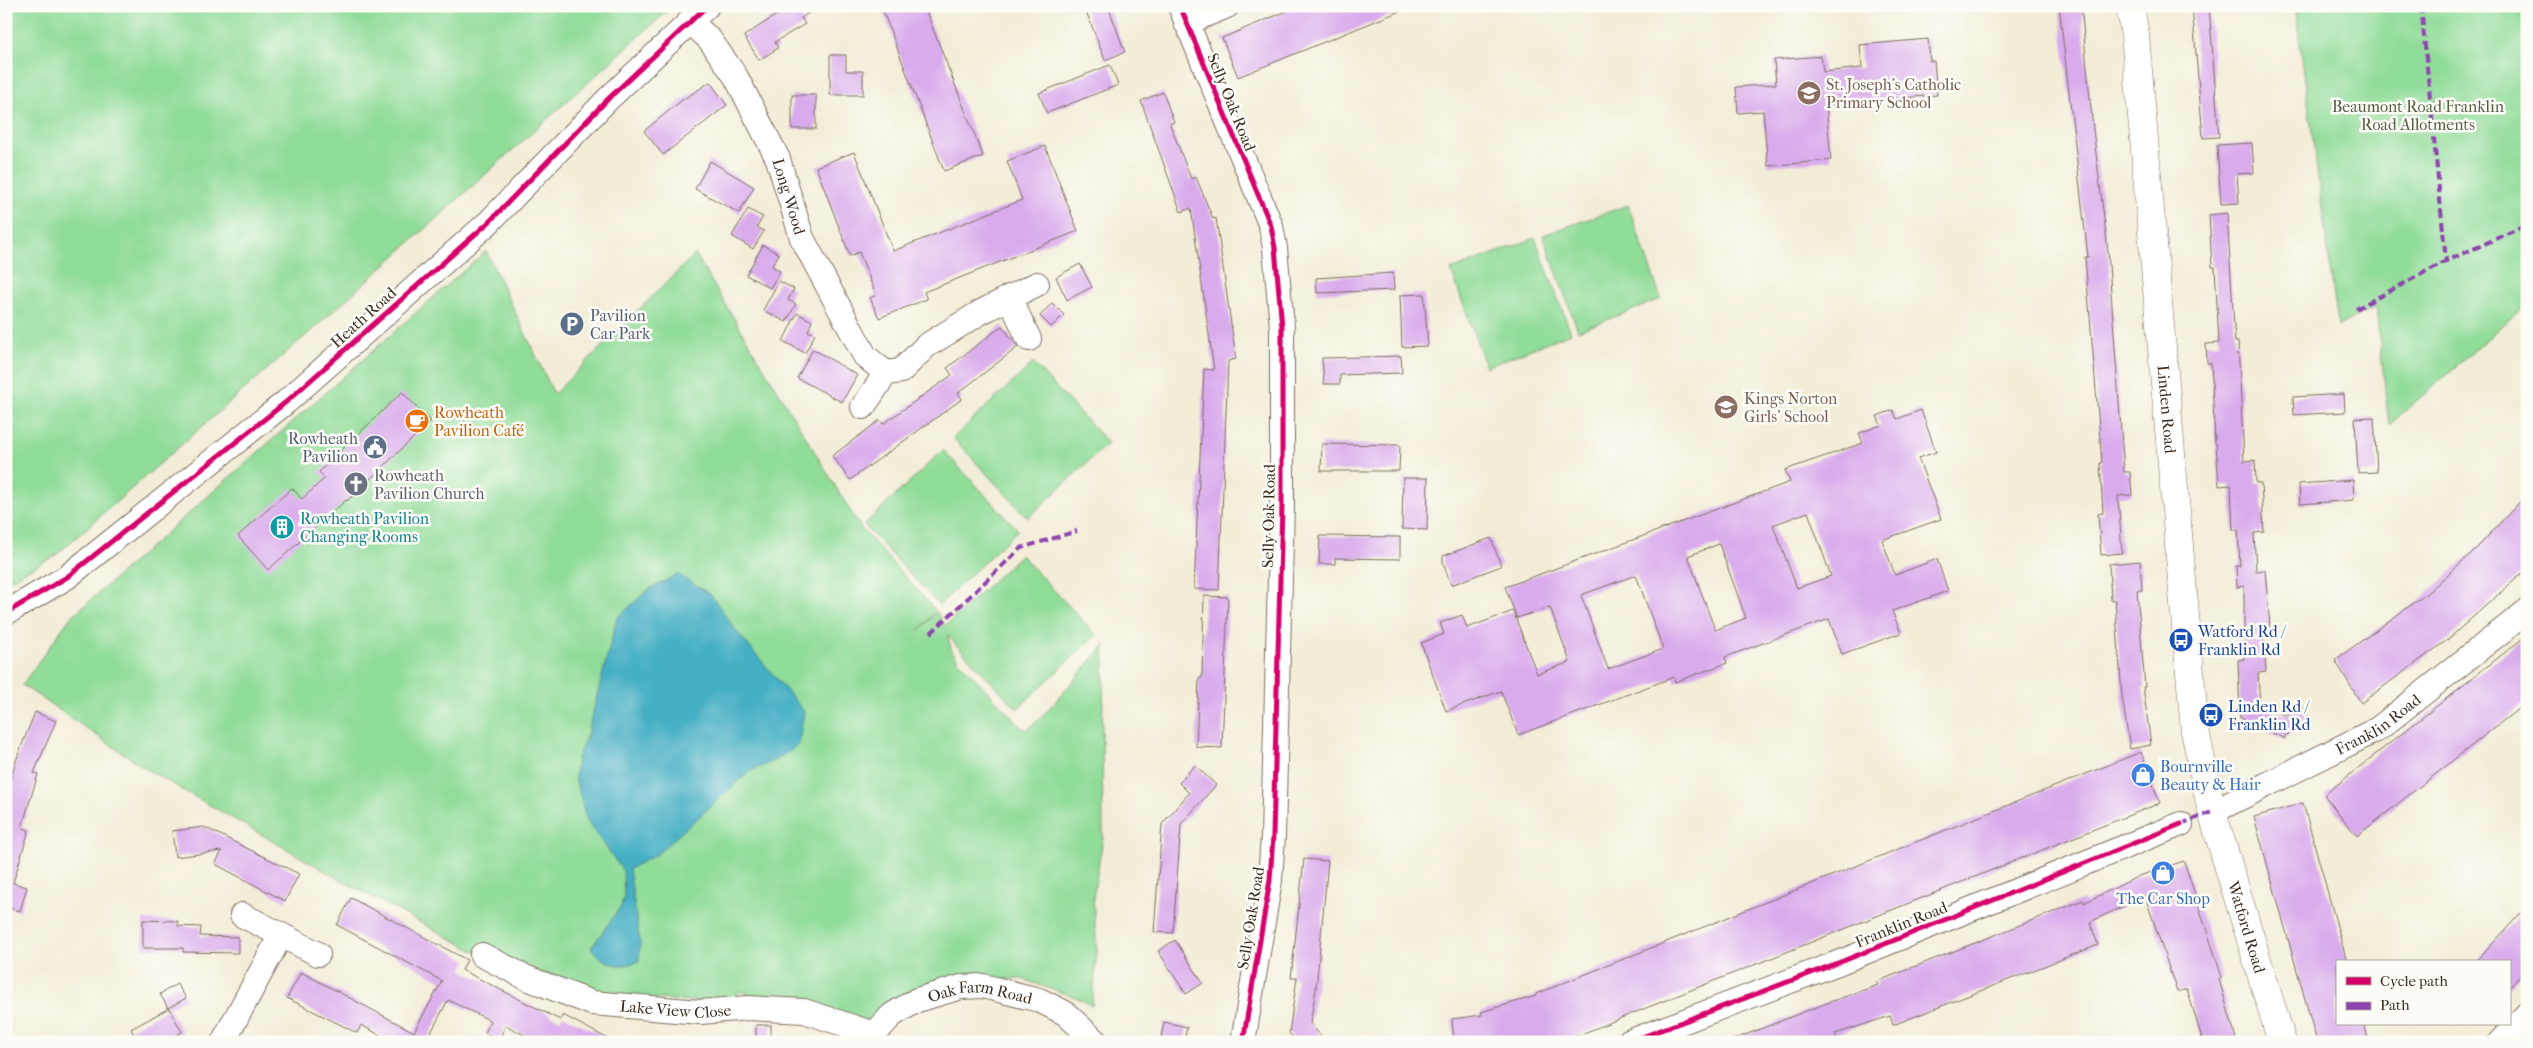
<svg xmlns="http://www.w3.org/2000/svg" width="2533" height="1048" font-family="'IM FELL French Canon',serif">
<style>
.green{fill:#90dc99;stroke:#66835c}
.water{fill:#45afc4;stroke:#406c71}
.building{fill:#d9abec;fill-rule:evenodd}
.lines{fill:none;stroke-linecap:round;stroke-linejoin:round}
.minor-casing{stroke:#7b6e5f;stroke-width:26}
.highway-casing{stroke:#7b6e5f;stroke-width:29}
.minor{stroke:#fff;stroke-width:24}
.highway{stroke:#fff;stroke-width:28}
.quiet{stroke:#8e44ad;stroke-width:4;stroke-dasharray:8 4;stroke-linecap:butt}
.cycleway-casing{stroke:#fdfcf7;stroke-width:8}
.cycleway{stroke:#d6006c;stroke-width:5}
.labels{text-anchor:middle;stroke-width:5;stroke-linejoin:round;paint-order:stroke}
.education-label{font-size:16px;fill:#785e54;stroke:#fdfcf7;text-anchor:start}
.street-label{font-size:16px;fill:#3b2a1e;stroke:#fdfcf7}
.park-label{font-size:16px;fill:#545f43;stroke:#fdfcf7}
.service-label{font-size:16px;fill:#4e5e75;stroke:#fdfcf7;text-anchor:start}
.food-label{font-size:16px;fill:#c56008;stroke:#fdfcf7;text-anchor:start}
.worship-label{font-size:16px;fill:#5b616d;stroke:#fdfcf7;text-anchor:start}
.culture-label{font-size:16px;fill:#0d838f;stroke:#fdfcf7;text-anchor:start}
.transit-label{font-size:16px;fill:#164399;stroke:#fdfcf7;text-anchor:start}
.shop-label{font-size:16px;fill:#366cbe;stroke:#fdfcf7;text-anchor:start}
</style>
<rect width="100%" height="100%" fill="#fdfcf7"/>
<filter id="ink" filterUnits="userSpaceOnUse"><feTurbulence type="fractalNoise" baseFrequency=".02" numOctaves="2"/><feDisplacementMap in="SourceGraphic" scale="10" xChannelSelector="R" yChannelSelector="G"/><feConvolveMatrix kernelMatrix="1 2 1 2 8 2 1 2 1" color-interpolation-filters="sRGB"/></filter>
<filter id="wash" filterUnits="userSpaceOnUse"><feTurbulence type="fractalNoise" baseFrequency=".0096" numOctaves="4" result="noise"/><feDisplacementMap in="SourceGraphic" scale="20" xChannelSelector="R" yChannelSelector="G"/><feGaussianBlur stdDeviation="1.12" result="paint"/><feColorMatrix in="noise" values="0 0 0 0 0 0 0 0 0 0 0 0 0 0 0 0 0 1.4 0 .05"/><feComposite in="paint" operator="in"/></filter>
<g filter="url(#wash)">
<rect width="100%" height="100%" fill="#f3edd7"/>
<g class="green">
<path d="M 6,6 L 673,6 L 329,315 L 56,555 L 6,582 Z"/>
<path d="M 2295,6 L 2527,6 L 2527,304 L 2389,425 L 2376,307 L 2338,326 Z"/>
<path d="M 1628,205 L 1661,299 L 1578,331 L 1543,235 Z"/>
<path d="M 1535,238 L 1571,333 L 1486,367 L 1451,270 Z"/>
<path d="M 486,251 L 554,394 L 695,254 L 860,527 L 936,611 L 918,631 L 937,612 L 945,626 L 1021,555 L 1096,635 L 1017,709 L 947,635 L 952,651 L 959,661 L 1021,727 L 1027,730 L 1040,719 L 1105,645 L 1102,730 L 1103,838 L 1093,898 L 1097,950 L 1092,1006 L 1080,999 L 1022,979 L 955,980 L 864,1023 L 758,999 L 740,991 L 729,1003 L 599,996 L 474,951 L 339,879 L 148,770 L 22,685 L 70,618 Z"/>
<path d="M 1033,363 L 1108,443 L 1028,518 L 953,438 Z"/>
<path d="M 943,450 L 1018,530 L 939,605 L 864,525 Z"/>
</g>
<path class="water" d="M 678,574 L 711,595 L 737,632 L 804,711 L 799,744 L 778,759 L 750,771 L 657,854 L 629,869 L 640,943 L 639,961 C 618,970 605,964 591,948 L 621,906 L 624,895 L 623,871 L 587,821 L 575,778 L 577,758 L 587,735 L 617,618 L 648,590 Z"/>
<g id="blocks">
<g class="building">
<path d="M 773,6 L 819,6 L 801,18 L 805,24 L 775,42 L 778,48 L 759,60 L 744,36 L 778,14 Z"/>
<path d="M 881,6 L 924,6 L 983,156 L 944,171 Z"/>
<path d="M 1084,6 L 1108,6 L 1125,52 L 1105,60 Z"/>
<path d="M 1299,6 L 1410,6 L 1410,7 L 1238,77 L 1222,38 Z"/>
<path d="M 2059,6 L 2081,6 L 2093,129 L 2108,251 L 2124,472 L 2130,472 L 2131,482 L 2132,495 L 2118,496 L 2122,553 L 2101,555 L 2098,514 L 2103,513 L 2100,463 L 2102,463 L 2085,257 L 2088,257 Z"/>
<path d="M 2192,6 L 2209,6 L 2219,137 L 2203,138 Z"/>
<path d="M 1928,39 L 1930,61 L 1934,61 L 1937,95 L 1826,105 L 1831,160 L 1768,166 L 1763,111 L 1738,113 L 1736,87 L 1776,84 L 1774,60 L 1821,56 L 1823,72 L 1862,68 L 1860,45 Z"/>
<path d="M 830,55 L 846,55 L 846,71 L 863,71 L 863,95 L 830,95 Z"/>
<path d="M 1110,65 L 1118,85 L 1047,113 L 1039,93 Z"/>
<path d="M 710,82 L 727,105 L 663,155 L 644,131 L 681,101 Z"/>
<path d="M 1163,92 L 1174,122 L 1170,124 L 1191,179 L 1196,177 L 1213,219 L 1216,218 L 1236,359 L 1228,361 L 1219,590 L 1194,589 L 1204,369 L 1214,370 L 1191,208 L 1181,212 L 1141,101 Z"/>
<rect x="792" y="95" width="24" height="34"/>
<path d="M 2252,143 L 2254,173 L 2237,174 L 2239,203 L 2221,204 L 2217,145 Z"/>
<path d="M 1045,146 L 1078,231 L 924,292 L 927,299 L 879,318 L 870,298 L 876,295 L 859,252 L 850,256 L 816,167 L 854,152 L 893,251 L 1022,200 L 1007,161 Z"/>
<path d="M 710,161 L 754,187 L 739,213 L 695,189 Z"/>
<path d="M 748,209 L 763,217 L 757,227 L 764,231 L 753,249 L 732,236 Z"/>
<path d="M 2227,213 L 2235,342 L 2238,342 L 2244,461 L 2255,460 L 2256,483 L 2261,483 L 2264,532 L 2254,533 L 2256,571 L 2265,570 L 2270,626 L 2263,626 L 2266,672 L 2258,673 L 2260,706 L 2284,715 L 2302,705 L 2311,721 L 2285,736 L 2285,739 L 2240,718 L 2238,660 L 2244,659 L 2244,586 L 2237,587 L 2236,566 L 2240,566 L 2238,530 L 2233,530 L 2231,485 L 2219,486 L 2216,443 L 2215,443 L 2211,363 L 2207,363 L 2206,344 L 2219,343 L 2215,267 L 2212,267 L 2209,215 Z"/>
<path d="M 763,245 L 779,254 L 772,266 L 780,271 L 770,288 L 746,275 Z"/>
<path d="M 1080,264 L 1092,287 L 1067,300 L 1056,277 Z"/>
<path d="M 1393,273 L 1394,290 L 1317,293 L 1316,278 Z"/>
<path d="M 779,281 L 794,289 L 788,300 L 796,304 L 786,322 L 763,310 Z"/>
<path d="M 1424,294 L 1428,346 L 1402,347 L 1400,295 Z"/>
<path d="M 1052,303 L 1064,315 L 1051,327 L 1040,316 Z"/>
<path d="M 797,313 L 812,321 L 808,331 L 815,334 L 805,353 L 783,341 Z"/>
<path d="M 1002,326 L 1018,347 L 958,393 L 962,399 L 850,480 L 832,456 L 880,420 L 883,424 L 952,375 L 947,368 Z"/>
<path d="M 813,349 L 857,375 L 842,402 L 797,378 Z"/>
<path d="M 1401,356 L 1402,373 L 1340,375 L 1340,384 L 1324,384 L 1322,358 Z"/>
<path d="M 402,392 L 431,421 L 347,501 L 346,500 L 268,570 L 238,536 L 292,488 L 302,499 L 325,478 L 319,472 Z"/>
<path d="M 2344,394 L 2345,412 L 2294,415 L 2293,397 Z"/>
<path d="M 1893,410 L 1897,419 L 1921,410 L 1936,452 L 1918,458 L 1941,519 L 1882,540 L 1895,575 L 1937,559 L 1948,591 L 1892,611 L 1901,633 L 1842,654 L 1829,619 L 1725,657 L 1727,663 L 1675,682 L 1674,677 L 1518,735 L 1501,691 L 1446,711 L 1421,643 L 1444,634 L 1440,623 L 1462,615 L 1467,628 L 1513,611 L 1537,674 L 1570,662 L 1550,607 L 1517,618 L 1505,587 L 1790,482 L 1785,470 L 1863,443 L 1859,433 L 1881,425 L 1877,416 ZM 1808,512 L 1831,576 L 1797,588 L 1773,525 ZM 1719,544 L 1746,618 L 1715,630 L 1688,556 ZM 1636,575 L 1663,649 L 1608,669 L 1581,595 Z"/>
<path d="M 2374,417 L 2377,472 L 2358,473 L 2355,418 Z"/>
<path d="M 1322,444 L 1400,445 L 1399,471 L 1321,471 Z"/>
<path d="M 1403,478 L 1428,478 L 1427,530 L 1402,529 Z"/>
<path d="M 2353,480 L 2354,500 L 2300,504 L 2299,484 Z"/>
<path d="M 2527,494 L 2527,569 L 2446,641 L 2361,703 L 2335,660 L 2426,594 L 2476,549 Z"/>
<path d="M 1320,536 L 1400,537 L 1400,559 L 1335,558 L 1335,564 L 1319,564 Z"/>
<path d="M 1491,538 L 1501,566 L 1451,585 L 1443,562 L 1443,556 Z"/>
<path d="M 2140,561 L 2142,590 L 2137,590 L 2145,687 L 2143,687 L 2151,745 L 2130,749 L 2122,696 L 2115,600 L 2111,600 L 2109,564 Z"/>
<path d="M 1204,596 L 1228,597 L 1222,748 L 1196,747 L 1199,678 L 1202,678 Z"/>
<path d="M 2527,635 L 2527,702 L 2357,836 L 2324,795 Z"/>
<path d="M 35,712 L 56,721 L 34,773 L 38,774 L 22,827 L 29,830 L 13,883 L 27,887 L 20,911 L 6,907 L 6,793 L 18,755 Z"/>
<path d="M 2141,752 L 2160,803 L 1561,1042 L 1454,1042 L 1452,1019 L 1482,1015 L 1481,1012 L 1536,996 L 1536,994 Z"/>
<path d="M 1195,765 L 1216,785 L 1181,824 L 1173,933 L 1154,932 L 1162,824 L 1189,793 L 1179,783 Z"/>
<path d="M 2303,803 L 2347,962 L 2337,962 L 2337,1024 L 2364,1024 L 2369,1042 L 2317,1042 L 2254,817 Z"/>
<path d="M 204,827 L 299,874 L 285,901 L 215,864 L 222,851 L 175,857 L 172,831 Z"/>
<path d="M 1304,859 L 1328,861 L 1316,989 L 1310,1023 L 1326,1042 L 1297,1042 L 1289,1033 L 1297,978 L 1291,978 Z"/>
<path d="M 2184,861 L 2222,977 L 2219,979 L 2237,1042 L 2203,1042 L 2187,989 L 2177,992 L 2145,896 L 2090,922 L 2098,945 L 1893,1025 L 1890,1016 L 1835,1034 L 1838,1042 L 1727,1042 L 1824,1004 L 1878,985 L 1876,982 L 2071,905 L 2083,900 L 2084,903 L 2139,876 Z"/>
<path d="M 351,898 L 467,960 L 462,970 L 560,1020 L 563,1015 L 614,1042 L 537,1042 L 506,1025 L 499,1039 L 485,1033 L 491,1021 L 448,1000 L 427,1040 L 431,1042 L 393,1042 L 361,1025 L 357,1033 L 287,998 L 301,972 L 414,1032 L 442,981 L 337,925 Z"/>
<path d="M 2527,906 L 2527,969 L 2509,988 L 2509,962 L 2476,962 Z"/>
<path d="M 143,920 L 178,921 L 178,926 L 201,927 L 200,936 L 238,937 L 238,953 L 183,952 L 183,948 L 143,948 Z"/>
<path d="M 1175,940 L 1203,983 L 1186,994 L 1158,951 Z"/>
<path d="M 177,984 L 186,998 L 168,1008 L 160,994 Z"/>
<path d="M 169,1008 L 182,1032 L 166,1042 L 138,1042 L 131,1029 Z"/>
<path d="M 1164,1022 L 1187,1027 L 1184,1042 L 1160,1042 Z"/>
<rect x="756" y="1025" width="15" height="17"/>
</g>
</g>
</g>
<g filter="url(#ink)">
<use href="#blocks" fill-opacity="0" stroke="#7b6e5f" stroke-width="1"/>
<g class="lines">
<defs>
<g id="minor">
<path d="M 1180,6 L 1271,226 L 1275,248 L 1282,327 L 1282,505 L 1273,836 L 1270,880 L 1243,1042"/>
<path id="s1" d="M 690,21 L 710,40 L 736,77 L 778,159 L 802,238 L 865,356 L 886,373 L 901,371 L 926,346 L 981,312 L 1037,284"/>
<path d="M 1186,23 L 1227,6"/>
<path d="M 1009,297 L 1029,339"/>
<path d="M 863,407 L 886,373"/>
<path d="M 6,613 L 67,577 L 286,402 L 489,222 L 608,99 L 707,6"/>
<path id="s2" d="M 2212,812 L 2378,729 L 2527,611"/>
<path d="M 242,915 L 281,935"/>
<path id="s3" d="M 482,955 L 527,978 L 592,1003 L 700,1012 L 748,1008 L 804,1011 L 874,1034"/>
<path d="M 223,1042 L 281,935 L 318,954"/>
<path id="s4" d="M 867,1042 L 892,1015 L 917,1000 L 961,987 L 983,986 L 1039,1000 L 1065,1013 L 1096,1042"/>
<path d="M 1629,1042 L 1843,961 L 2181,824"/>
<path d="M 2500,1042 L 2527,1014"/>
</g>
<g id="highway">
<path id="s5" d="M 2130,6 L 2135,35 L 2195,731 L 2212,812 L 2282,1042"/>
</g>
</defs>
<use href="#minor" class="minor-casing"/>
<use href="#highway" class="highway-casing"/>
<use href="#minor" class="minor"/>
<use href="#highway" class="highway"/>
<g class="quiet">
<path d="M 2421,6 L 2446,261"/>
<path d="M 2356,309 L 2446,261 L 2527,225"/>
<path d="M 931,633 L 1021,548 L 1077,531"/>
<path d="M 2181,824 L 2212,812"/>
</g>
<defs>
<g id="cycleway">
<path d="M 1180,6 L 1271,226 L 1275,248 L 1282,327 L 1282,505 L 1273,836 L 1270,880 L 1243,1042"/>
<path d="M 6,613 L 67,577 L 286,402 L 489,222 L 608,99 L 707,6"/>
<path d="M 1629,1042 L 1843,961 L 2181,824"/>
</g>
</defs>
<use href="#cycleway" class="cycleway-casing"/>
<use href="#cycleway" class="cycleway"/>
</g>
</g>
<defs>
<symbol id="school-disc" viewBox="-11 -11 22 22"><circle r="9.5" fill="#8d6e63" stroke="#fdfcf7"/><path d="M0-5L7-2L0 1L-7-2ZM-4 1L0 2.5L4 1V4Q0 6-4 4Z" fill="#fff"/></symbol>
<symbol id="parking-disc" viewBox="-11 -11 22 22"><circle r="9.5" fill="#5c6f8a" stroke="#fdfcf7"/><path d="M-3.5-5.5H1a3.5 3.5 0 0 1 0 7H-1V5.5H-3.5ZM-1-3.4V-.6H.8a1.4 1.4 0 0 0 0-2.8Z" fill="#fff"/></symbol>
<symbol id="cafe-disc" viewBox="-11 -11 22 22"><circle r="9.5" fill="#e8710a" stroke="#fdfcf7"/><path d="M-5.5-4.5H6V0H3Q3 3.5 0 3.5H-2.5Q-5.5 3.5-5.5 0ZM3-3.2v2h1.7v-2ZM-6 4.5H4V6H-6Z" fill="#fff"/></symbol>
<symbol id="civic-disc" viewBox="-11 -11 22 22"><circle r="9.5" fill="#5c6f8a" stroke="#fdfcf7"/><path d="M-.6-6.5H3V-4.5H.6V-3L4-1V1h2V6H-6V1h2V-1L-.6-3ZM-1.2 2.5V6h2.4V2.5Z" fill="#fff"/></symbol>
<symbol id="church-disc" viewBox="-11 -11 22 22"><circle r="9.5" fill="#6b7280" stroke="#fdfcf7"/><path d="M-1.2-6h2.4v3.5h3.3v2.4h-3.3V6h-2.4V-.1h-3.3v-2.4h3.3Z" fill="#fff"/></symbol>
<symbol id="building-disc" viewBox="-11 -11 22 22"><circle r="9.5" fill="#0f9aa8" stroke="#fdfcf7"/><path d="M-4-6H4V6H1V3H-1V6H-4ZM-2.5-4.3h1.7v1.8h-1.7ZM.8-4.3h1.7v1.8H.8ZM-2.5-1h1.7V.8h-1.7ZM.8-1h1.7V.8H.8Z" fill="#fff"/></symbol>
<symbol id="bus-disc" viewBox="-11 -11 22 22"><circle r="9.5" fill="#1a4fb4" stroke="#fdfcf7"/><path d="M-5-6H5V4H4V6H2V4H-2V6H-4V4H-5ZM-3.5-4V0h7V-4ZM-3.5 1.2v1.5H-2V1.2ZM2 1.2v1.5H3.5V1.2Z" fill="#fff"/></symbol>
<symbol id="shop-disc" viewBox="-11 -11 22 22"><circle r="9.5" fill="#3f7fe0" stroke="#fdfcf7"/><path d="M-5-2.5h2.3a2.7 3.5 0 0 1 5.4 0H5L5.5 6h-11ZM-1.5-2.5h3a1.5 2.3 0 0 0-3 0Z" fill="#fff"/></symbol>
</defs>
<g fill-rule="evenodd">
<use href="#school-disc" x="1795" y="79" width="28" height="28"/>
<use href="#parking-disc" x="558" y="310" width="28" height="28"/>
<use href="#school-disc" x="1712" y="393" width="28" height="28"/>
<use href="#cafe-disc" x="403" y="407" width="28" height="28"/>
<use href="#civic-disc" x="361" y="433" width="28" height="28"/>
<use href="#church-disc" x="342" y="470" width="28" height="28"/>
<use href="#building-disc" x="268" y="513" width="28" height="28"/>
<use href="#bus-disc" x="2167" y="626" width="28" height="28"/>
<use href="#bus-disc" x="2197" y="701" width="28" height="28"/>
<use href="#shop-disc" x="2129" y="761" width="28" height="28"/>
<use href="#shop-disc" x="2149" y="859" width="28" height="28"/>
</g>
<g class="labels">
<g class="education-label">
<text x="1826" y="90">St. Joseph's Catholic<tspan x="1826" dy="18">Primary School</tspan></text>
<text x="1744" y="404">Kings Norton<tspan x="1744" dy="18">Girls' School</tspan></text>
</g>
<g class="street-label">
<text transform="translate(1232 102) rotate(68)" y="6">Selly Oak Road</text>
<text dy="6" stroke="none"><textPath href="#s1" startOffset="204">Long Wood</textPath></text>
<text transform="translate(363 317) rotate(-42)" y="6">Heath Road</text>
<text dy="6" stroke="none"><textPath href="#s5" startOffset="405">Linden Road</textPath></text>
<text transform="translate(1268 516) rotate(-89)" y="6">Selly Oak Road</text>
<text dy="6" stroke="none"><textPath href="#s2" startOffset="188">Franklin Road</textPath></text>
<text transform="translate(1250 918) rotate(-81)" y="6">Selly Oak Road</text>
<text transform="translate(1901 924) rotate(-22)" y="6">Franklin Road</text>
<text dy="6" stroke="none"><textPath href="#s5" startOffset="931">Watford Road</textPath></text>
<text dy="6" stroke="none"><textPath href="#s4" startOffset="131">Oak Farm Road</textPath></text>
<text dy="6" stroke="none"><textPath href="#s3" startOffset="204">Lake View Close</textPath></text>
</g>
<g class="park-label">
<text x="2418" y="112">Beaumont Road Franklin<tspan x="2418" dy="18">Road Allotments</tspan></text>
</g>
<g class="service-label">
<text x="590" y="321">Pavilion<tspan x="590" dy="18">Car Park</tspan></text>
<text x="358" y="444" text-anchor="end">Rowheath<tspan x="358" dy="18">Pavilion</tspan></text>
</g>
<g class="food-label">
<text x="434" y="418">Rowheath<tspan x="434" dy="18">Pavilion Café</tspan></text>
</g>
<g class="worship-label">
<text x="374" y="481">Rowheath<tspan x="374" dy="18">Pavilion Church</tspan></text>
</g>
<g class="culture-label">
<text x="300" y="524">Rowheath Pavilion<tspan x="300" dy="18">Changing Rooms</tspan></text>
</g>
<g class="transit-label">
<text x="2198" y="637">Watford Rd /<tspan x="2198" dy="18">Franklin Rd</tspan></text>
<text x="2228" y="712">Linden Rd /<tspan x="2228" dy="18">Franklin Rd</tspan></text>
</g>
<g class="shop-label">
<text x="2160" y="772">Bournville<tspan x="2160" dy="18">Beauty &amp; Hair</tspan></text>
<text x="2163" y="904" text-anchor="middle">The Car Shop</text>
</g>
</g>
<rect width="2533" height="1048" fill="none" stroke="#fdfcf7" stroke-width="25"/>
<rect x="2336" y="960" width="175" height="65" fill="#fdfcf7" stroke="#afa8a0"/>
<rect x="2346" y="977" width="25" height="8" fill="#d6006c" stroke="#afa8a0"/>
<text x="2380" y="986" font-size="15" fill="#3b2a1e">Cycle path</text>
<rect x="2346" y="1002" width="25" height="8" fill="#8e44ad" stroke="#afa8a0"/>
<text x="2380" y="1010" font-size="15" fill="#3b2a1e">Path</text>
</svg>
